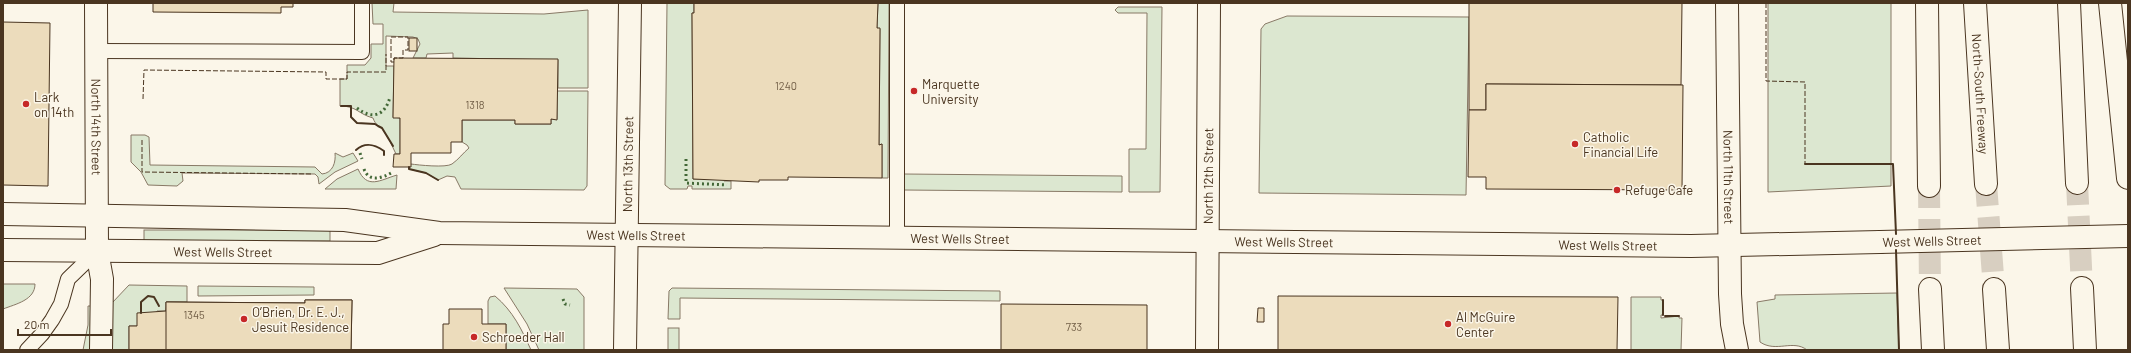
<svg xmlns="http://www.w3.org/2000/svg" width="2131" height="353" font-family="Barlow,sans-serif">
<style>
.green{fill:#dce7d0;stroke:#887966}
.building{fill:#ecdcbc;stroke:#4a3520}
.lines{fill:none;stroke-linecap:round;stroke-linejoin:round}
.highway-tunnel{stroke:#d8cfc1;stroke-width:22;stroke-dasharray:22 11;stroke-linecap:butt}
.lane-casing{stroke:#4a3520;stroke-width:16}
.street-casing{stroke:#4a3520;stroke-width:24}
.secondary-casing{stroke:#4a3520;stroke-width:24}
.highway-casing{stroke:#4a3520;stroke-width:24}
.lane{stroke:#fbf6e9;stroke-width:14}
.street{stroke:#fbf6e9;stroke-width:22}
.secondary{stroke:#fbf6e9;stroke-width:22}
.highway{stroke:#fbf6e9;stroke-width:22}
.secondary-bridge-casing{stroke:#4a3520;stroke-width:24;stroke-linecap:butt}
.secondary-bridge{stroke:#fbf6e9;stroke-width:22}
.hedge{stroke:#436837;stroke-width:3;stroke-dasharray:2 3;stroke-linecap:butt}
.fence{stroke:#4a3520;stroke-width:1;stroke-dasharray:5 2;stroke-linecap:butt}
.wall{stroke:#4a3520;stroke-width:2}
.poi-dot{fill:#c62828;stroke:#fbf6e9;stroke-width:1.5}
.labels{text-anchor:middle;stroke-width:3;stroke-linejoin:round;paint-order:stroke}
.number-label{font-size:11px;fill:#725f47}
.poi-label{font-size:13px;fill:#4a3520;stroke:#fbf6e9;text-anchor:start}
.street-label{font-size:13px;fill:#4a3520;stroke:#fbf6e9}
</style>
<rect width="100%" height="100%" fill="#fbf6e9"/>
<g class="green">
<path d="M 372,3 L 394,3 L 393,12 L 544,14 L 588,10 L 588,88 L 558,88 L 558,60 L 453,58 L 453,53 L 427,54 L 426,58 L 413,58 L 420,44 L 418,39 L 413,37 L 386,36 L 386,66 L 394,66 L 393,117 L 400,118 L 400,154 L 396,154 C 392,146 389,138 383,130 C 378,124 376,126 373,118 C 358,114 357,106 340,106 L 340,79 L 347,79 L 347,65 L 365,65 L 371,58 L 371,44 L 383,44 L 383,24 L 373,24 Z"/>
<path d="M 667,3 L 694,3 L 694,13 L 692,13 L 693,179 L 724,179 L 724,181 L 731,181 L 731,189 L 692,189 L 692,186 L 688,186 L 687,189 L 670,189 L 665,185 Z"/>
<path d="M 878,3 L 889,3 L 888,178 L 882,178 L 882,144 L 879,145 L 880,29 L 877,28 Z"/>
<path d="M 1768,3 L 1891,3 L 1891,186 L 1768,192 Z"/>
<path d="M 1118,7 L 1162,7 L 1160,192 L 1129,192 L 1129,149 L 1146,149 L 1147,13 L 1118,13 L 1115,10 Z"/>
<path d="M 1287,16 L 1469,17 L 1466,195 L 1259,193 L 1261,29 L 1265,24 Z"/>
<path d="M 557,91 L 588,91 L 587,186 L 584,190 L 461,189 L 455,177 L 447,176 L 438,180 L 426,173 L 409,169 L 411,164 C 418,165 446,168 452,164 C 459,159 463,153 469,148 L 467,145 L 462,142 L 462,120 L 515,120 L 515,124 L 551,124 L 551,119 L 557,119 Z"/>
<path d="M 131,135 L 145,135 L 149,137 L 150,165 L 315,167 L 322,174 C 333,173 336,162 335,153 L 343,157 L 353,153 L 358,161 L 335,172 L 319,184 L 318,177 L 315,174 L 182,173 L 183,181 L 177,186 L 148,185 L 141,172 L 131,162 Z"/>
<path d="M 358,169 C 367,190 380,180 397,175 L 396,189 L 325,189 L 337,179 Z"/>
<path d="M 904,174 L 1122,176 L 1122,192 L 904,190 Z"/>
<rect x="144" y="230" width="186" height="11"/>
<path d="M 3,284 L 35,284 C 35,300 16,304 3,309 Z"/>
<path d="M 129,285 L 187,286 L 187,302 L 167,302 L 166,311 L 157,311 L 156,313 L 137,326 L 129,326 L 129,350 L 111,350 L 112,303 Z"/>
<path d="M 198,286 L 314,287 L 314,295 L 198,296 Z"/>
<path d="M 504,288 L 577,289 L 584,297 L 584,350 L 539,350 L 527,324 Z"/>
<path d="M 672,288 L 1000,291 L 1000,301 L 680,298 L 680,319 L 668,319 L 669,291 Z"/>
<path d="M 1897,293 L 1899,350 L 1807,350 C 1793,339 1776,353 1760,342 L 1757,302 L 1775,299 L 1775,295 Z"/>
<path d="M 495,296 C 513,311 522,330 531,350 L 506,350 L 506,324 L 488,324 L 488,301 L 490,297 Z"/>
<path d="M 1631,297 L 1661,297 L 1661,300 L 1663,300 L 1663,315 L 1661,315 L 1661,318 L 1679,316 L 1679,318 L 1682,318 L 1681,350 L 1631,350 Z"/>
<path d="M 88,306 L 91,306 L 90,350 L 83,350 L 88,325 Z"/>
<rect x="668" y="328" width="11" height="22"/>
</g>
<g class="building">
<path d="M 153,3 L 293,3 L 293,7 L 281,7 L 281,13 L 153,12 Z"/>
<path d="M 694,3 L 878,3 L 877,28 L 880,28 L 879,145 L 882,144 L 882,178 L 788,177 L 788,180 L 759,180 L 759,182 L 693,179 L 692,13 L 694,13 Z"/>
<path d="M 1469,3 L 1682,3 L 1681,85 L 1486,84 L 1486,110 L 1469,110 Z"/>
<path d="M 3,22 L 50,23 L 48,186 L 3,185 Z"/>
<rect x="409" y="38" width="8" height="13"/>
<path d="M 394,58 L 558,59 L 557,120 L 551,119 L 551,124 L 515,124 L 515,120 L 462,120 L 462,142 L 451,142 L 451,153 L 411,153 L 411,167 L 393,167 L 394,154 L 400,154 L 400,118 L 393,118 Z"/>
<path d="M 1486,84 L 1683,85 L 1682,190 L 1486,189 L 1486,177 L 1468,177 L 1469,110 L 1486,110 Z"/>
<path d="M 1278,296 L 1618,297 L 1617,350 L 1278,350 Z"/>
<path d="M 305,300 L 352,300 L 351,350 L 129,350 L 129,326 L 137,326 L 137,313 L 166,311 L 166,302 L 305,303 Z"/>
<path d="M 305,300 L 352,300 L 351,350 L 166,350 L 166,302 L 305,303 Z"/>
<path d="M 1001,304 L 1147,305 L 1147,350 L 1001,350 Z"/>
<path d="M 1258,308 L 1264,308 L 1264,322 L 1257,322 Z"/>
<path d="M 449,309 L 482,309 L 482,324 L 506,324 L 506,350 L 443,350 L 443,324 L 449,324 Z"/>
</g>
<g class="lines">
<g class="highway-tunnel">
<path d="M 2077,183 L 2082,288"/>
<path d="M 1986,184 L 1994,289"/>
<path d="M 1929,186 L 1930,289"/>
</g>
<defs>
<g id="lane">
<path d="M 96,51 L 362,52 L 362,3"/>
<path d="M 897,238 L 897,3"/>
<path d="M 27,350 L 42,334 L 52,320 L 61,304 L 68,279 L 97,251"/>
</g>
<g id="street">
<path id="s1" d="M 96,3 L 97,251 L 102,279 L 101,350"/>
<path id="s2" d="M 625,350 L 630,3"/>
</g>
<g id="secondary">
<path id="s3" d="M 1727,3 L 1730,294 L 1732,324 L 1737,350"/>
<path id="s4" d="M 3,214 L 345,220 L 439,233 L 1691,246 L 1880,242"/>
<path id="s5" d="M 3,250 L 378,253 L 434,235"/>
<path id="s6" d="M 1207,350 L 1209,3"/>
</g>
<g id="highway">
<path d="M 1927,3 L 1929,186"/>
<path id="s7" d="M 1975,3 L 1986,184"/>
<path d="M 2069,3 L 2077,183"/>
<path d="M 2110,3 L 2128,178"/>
<path d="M 2082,288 L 2085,350"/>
<path d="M 1930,289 L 1933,350"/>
<path d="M 1994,289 L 1998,350"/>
</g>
</defs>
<use href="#lane" class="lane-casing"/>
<use href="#street" class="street-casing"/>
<use href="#secondary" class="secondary-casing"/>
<use href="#highway" class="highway-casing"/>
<use href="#lane" class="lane"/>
<use href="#street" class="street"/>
<use href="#secondary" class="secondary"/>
<use href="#highway" class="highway"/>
<defs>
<g id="secondary-bridge">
<path id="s8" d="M 1880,242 L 2128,236"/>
</g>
</defs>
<use href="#secondary-bridge" class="secondary-bridge-casing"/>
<use href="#secondary-bridge" class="secondary-bridge"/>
<g class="hedge">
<path d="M 357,108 C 372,120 385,116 390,97"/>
<path d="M 360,153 L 362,159"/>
<path d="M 686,159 L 686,183 L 727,185"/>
<path d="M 364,169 C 369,183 382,178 393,172"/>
<path d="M 563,299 L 565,304 L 570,305"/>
</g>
<g class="fence">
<path d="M 1766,3 L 1766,81 L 1805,82 L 1805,164"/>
<path d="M 391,37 L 408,37 L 408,50 L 403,50 L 403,58 L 394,58 L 394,62 L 391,62 Z"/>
<path d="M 143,99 L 144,70 L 326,72 L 326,79 L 347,79 L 347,72 L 386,72 L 386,54"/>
<path d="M 142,140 L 142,172 L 313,174"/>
</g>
<g class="wall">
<path d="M 341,106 L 351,106 L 351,117 L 357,123 L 375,124 L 378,126 L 382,128 L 393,146"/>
<path d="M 356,150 C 365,142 374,144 384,151 L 384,155"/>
<path d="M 1805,164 L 1893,164 L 1896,234"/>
<path d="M 409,167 L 409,169 L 426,173 L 438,180"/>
<path d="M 1896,250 L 1899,350"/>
<path d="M 1663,300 L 1663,315"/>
<path d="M 141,313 L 141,302 L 148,296 L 154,297 L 159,306"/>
<path d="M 1665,316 L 1679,316"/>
</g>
</g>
<g class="poi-dot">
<circle cx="914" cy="91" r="4"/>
<circle cx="26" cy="104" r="4"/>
<circle cx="1575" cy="144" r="4"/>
<circle cx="1617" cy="190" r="4"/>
<circle cx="244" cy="319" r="4"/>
<circle cx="1448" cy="324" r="4"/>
<circle cx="474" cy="337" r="4"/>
</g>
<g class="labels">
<g class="number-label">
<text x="786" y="90">1240</text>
<text x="475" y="109">1318</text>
<text x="194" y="319">1345</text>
<text x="1074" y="331">733</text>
</g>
<g class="poi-label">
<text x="922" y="89">Marquette<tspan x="922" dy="15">University</tspan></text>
<text x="34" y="102">Lark<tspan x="34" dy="15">on 14th</tspan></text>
<text x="1583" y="142">Catholic<tspan x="1583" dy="15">Financial Life</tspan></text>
<text x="1625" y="195">Refuge Cafe</text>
<text x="252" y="317">O’Brien, Dr. E. J.,<tspan x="252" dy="15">Jesuit Residence</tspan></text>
<text x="1456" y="322">Al McGuire<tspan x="1456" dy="15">Center</tspan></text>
<text x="482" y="342">Schroeder Hall</text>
</g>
<g class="street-label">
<text dy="5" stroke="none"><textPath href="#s7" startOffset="91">North-South Freeway</textPath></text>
<text dy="5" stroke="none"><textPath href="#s1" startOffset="124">North 14th Street</textPath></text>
<text dy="5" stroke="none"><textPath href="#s2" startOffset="186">North 13th Street</textPath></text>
<text dy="5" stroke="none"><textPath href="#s6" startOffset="174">North 12th Street</textPath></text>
<text dy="5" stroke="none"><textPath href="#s3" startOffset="174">North 11th Street</textPath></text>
<text dy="5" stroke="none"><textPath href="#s4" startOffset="634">West Wells Street</textPath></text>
<text dy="5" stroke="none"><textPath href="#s4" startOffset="958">West Wells Street</textPath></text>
<text dy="5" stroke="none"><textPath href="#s8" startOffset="52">West Wells Street</textPath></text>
<text dy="5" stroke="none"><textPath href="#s4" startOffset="1282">West Wells Street</textPath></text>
<text dy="5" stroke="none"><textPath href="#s4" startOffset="1606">West Wells Street</textPath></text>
<text dy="5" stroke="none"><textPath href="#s5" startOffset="220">West Wells Street</textPath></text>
</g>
</g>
<rect width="2131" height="353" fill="none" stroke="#4a3520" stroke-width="8"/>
<path d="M18 329v6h93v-6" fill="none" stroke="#4a3520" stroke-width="2"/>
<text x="24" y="329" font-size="12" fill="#4a3520" stroke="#fbf6e9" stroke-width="3" paint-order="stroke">20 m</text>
</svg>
